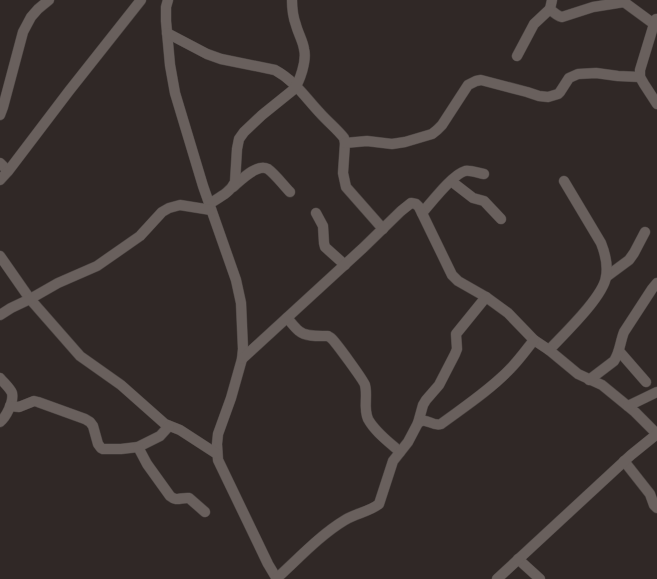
<svg xmlns="http://www.w3.org/2000/svg" width="657" height="579" font-family="Inter,sans-serif">
<style>
.lines{fill:none;stroke-linecap:round;stroke-linejoin:round}
.minor-casing{stroke:#4b4442;stroke-width:11}
.minor{stroke:#69605d;stroke-width:10}
</style>
<rect width="100%" height="100%" fill="#302826"/>
<g class="lines">
<defs>
<g id="minor">
<path d="M 168,0 L 166,7 L 166,21 L 170,65 L 175,93 L 203,186 L 236,280 L 241,303 L 243,349 L 242,359 L 231,398 L 218,434 L 217,444 L 218,460 L 268,564 L 277,579"/>
<path d="M 552,0 L 550,9 C 553,12 557,16 562,17 L 593,7 L 624,2 L 654,24"/>
<path d="M 656,19 L 654,24 L 640,70 L 640,77 L 644,84 L 657,104"/>
<path d="M 167,33 L 207,54 L 221,59 L 275,70 C 295,81 305,97 320,113 C 328,122 337,129 344,138 L 345,143 L 343,173 L 346,187 L 383,229"/>
<path d="M 517,56 L 534,24 L 550,9"/>
<path d="M 0,115 L 3,107 L 23,32 L 31,17 L 38,9 L 49,0"/>
<path d="M 345,143 L 367,141 L 392,144 L 405,142 L 432,134 L 437,130 L 442,125 L 468,85 L 476,81 L 481,80 L 527,92 L 539,96 L 548,97 L 558,94 L 560,92 L 569,78 L 578,74 L 596,73 L 618,76 L 640,77"/>
<path d="M 0,163 L 8,171"/>
<path d="M 0,180 L 9,170 L 69,91 L 141,0"/>
<path d="M 451,181 L 473,198 L 484,201 L 501,219"/>
<path d="M 233,187 C 241,180 257,163 268,169 C 275,174 284,186 290,192"/>
<path d="M 209,204 C 218,198 230,193 235,182 L 237,149 L 239,139 L 244,132 L 262,115 L 293,90 C 300,82 307,60 304,49 C 303,41 298,33 296,25 C 293,17 292,8 292,0"/>
<path d="M 316,213 L 323,226 L 324,243 L 325,247 L 345,265"/>
<path d="M 422,213 C 431,203 453,174 465,171 C 471,170 478,173 484,174"/>
<path d="M 0,256 L 30,299 L 80,356 L 121,385 L 165,424 L 180,430 L 217,454"/>
<path d="M 606,277 L 629,260 L 634,253 L 645,232"/>
<path d="M 0,315 L 11,308 L 30,299 L 58,283 L 97,266 L 140,236 L 162,212 L 169,208 L 180,205 L 211,210"/>
<path d="M 287,318 C 291,322 294,327 299,331 C 306,337 319,336 328,336 C 329,337 330,337 331,338 C 335,341 364,381 365,385 C 368,397 363,407 368,419 C 375,432 389,442 400,452"/>
<path d="M 549,350 C 564,334 603,297 606,277 C 608,266 605,253 601,243 L 564,181"/>
<path d="M 619,351 L 646,382"/>
<path d="M 242,359 L 363,248 L 401,211 L 411,203 L 416,204 L 419,207 L 452,275 L 458,281 L 486,297 L 508,313 L 534,340 L 549,350 L 578,374 L 602,385 L 635,412 L 657,434"/>
<path d="M 0,378 C 4,383 10,388 12,393 C 14,402 6,417 0,422"/>
<path d="M 589,380 L 614,361 C 620,352 620,342 624,332 L 652,289 L 657,283"/>
<path d="M 10,406 L 19,407 L 34,401 L 38,402 L 85,419 L 90,422 L 93,426 L 98,444 L 101,448 L 103,449 L 121,449 L 138,447 L 160,436 L 169,426"/>
<path d="M 628,406 L 657,392"/>
<path d="M 418,423 L 423,405 L 426,400 L 439,385 L 455,354 L 457,349 L 456,334 L 486,297"/>
<path d="M 138,447 L 147,464 L 170,496 C 177,502 181,497 189,498 L 205,512"/>
<path d="M 624,461 L 650,494 L 654,505 L 657,508"/>
<path d="M 518,559 L 540,579"/>
<path d="M 277,578 C 298,559 320,535 345,520 C 356,513 369,512 379,504 L 393,461 L 408,442 L 418,423 C 426,416 432,427 441,424 C 464,407 490,390 510,369 C 519,360 526,350 534,340"/>
<path d="M 497,579 L 631,455 L 657,434"/>
</g>
</defs>
<use href="#minor" class="minor-casing"/>
<use href="#minor" class="minor"/>
</g>
</svg>
